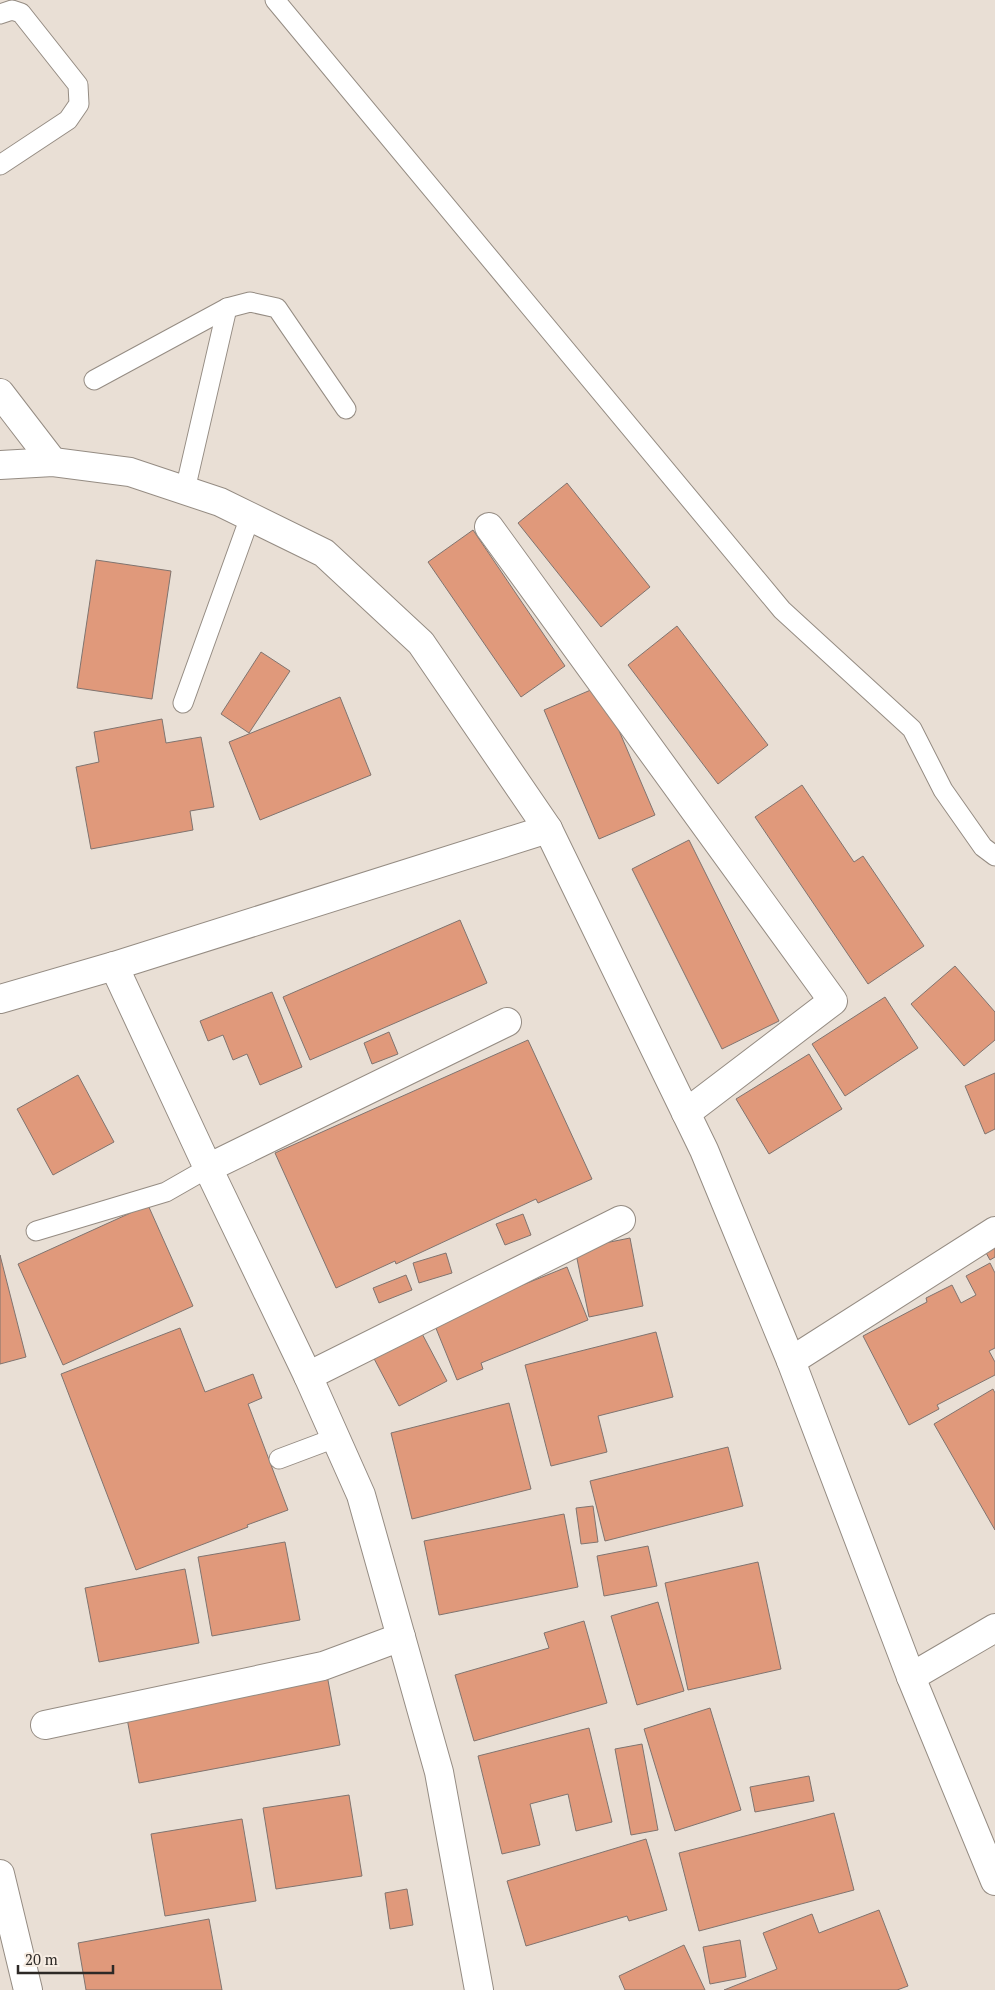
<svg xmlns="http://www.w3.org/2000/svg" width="995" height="1990" font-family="'PT Serif',serif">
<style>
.building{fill:#e0997b;stroke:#80746f}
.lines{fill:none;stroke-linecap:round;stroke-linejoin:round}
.lane-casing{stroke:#958c83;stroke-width:21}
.street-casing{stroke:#958c83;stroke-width:30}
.lane{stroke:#fff;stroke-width:19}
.street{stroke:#fff;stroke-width:28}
</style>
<rect width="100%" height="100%" fill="#e9dfd5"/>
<g class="building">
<path d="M 567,483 L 650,587 L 601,627 L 518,523 Z"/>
<path d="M 473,530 L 565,666 L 521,697 L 428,562 Z"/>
<path d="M 96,560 L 171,571 L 152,699 L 77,688 Z"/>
<path d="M 677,626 L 768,745 L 718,784 L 628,665 Z"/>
<path d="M 261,652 L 290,671 L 249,733 L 221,714 Z"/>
<path d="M 600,686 L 655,815 L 599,839 L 544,710 Z"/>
<path d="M 340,697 L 371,775 L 260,820 L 229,742 Z"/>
<path d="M 162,719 L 166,743 L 201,737 L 214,807 L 190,811 L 193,830 L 91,849 L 76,767 L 99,762 L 94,732 Z"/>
<path d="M 802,785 L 854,862 L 863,856 L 924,946 L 868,984 L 755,817 Z"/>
<path d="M 689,840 L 779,1021 L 722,1049 L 632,869 Z"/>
<path d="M 460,920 L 487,983 L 310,1060 L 283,997 Z"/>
<path d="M 955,966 L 995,1012 L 995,1040 L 964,1066 L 911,1004 Z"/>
<path d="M 272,992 L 302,1067 L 260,1085 L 247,1054 L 233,1060 L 223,1035 L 208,1041 L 200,1021 Z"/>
<path d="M 885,997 L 918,1048 L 845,1096 L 812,1044 Z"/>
<path d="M 389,1032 L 398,1054 L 372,1064 L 364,1043 Z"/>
<path d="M 528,1040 L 592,1179 L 538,1203 L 536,1199 L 396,1264 L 395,1261 L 336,1288 L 275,1153 Z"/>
<path d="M 809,1054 L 842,1109 L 769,1154 L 736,1099 Z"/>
<path d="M 995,1073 L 995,1129 L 985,1134 L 965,1086 Z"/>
<path d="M 78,1075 L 114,1142 L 53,1175 L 17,1109 Z"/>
<path d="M 148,1205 L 193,1306 L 63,1365 L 18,1264 Z"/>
<path d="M 523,1214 L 531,1235 L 505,1245 L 496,1224 Z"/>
<path d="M 995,1232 L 995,1257 L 990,1260 L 980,1242 Z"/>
<path d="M 630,1238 L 643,1306 L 589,1317 L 575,1249 Z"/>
<path d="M 446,1253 L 452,1273 L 419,1283 L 413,1263 Z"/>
<path d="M 0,1255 L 26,1357 L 0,1364 Z"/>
<path d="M 990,1263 L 995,1273 L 995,1348 L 989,1351 L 995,1362 L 995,1375 L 937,1405 L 939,1409 L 909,1425 L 863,1336 L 927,1302 L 926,1298 L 952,1285 L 961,1303 L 976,1295 L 966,1276 Z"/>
<path d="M 567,1267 L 588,1320 L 481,1363 L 483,1369 L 457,1380 L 433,1321 Z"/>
<path d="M 406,1275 L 412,1290 L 379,1303 L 373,1288 Z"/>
<path d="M 418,1326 L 447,1381 L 399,1406 L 370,1351 Z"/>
<path d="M 180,1328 L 205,1392 L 253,1374 L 262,1398 L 248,1404 L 288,1510 L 247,1525 L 248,1527 L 136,1570 L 61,1374 Z"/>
<path d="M 656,1332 L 673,1397 L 598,1416 L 607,1452 L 551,1466 L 525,1365 Z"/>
<path d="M 993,1389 L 995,1393 L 995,1530 L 934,1424 Z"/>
<path d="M 509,1403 L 531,1489 L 412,1519 L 391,1433 Z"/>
<path d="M 728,1447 L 743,1506 L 605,1541 L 590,1481 Z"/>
<path d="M 593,1506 L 598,1542 L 581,1544 L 576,1508 Z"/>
<path d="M 564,1514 L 578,1587 L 439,1615 L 424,1541 Z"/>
<path d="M 285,1542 L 300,1620 L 212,1636 L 198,1557 Z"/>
<path d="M 648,1546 L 657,1586 L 604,1596 L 597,1556 Z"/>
<path d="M 758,1562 L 781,1669 L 688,1690 L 665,1583 Z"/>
<path d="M 185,1569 L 199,1643 L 99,1662 L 85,1588 Z"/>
<path d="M 658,1602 L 684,1691 L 637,1705 L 611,1616 Z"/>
<path d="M 584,1621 L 607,1703 L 474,1741 L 455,1675 L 549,1648 L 544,1633 Z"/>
<path d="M 327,1675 L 340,1745 L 139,1783 L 126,1713 Z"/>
<path d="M 710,1708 L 741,1810 L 675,1831 L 644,1729 Z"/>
<path d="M 589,1728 L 612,1822 L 576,1831 L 568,1794 L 530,1804 L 540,1845 L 502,1854 L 478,1756 Z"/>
<path d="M 642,1744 L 658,1830 L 631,1835 L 615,1749 Z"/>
<path d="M 809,1776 L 814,1801 L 755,1812 L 750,1787 Z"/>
<path d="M 349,1795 L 362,1876 L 276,1889 L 263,1808 Z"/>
<path d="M 834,1813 L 854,1890 L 699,1931 L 679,1853 Z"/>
<path d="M 242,1819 L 256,1901 L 165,1916 L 151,1834 Z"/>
<path d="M 646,1839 L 667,1910 L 629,1921 L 627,1916 L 526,1946 L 507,1881 Z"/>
<path d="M 407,1889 L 413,1925 L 390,1929 L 385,1893 Z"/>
<path d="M 879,1910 L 908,1986 L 897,1990 L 724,1990 L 777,1969 L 763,1933 L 812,1914 L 819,1933 Z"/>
<path d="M 209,1919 L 222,1990 L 86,1990 L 78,1943 Z"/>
<path d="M 740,1940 L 746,1977 L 710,1984 L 703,1947 Z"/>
<path d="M 684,1945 L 705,1990 L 625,1990 L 619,1976 Z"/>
</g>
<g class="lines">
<defs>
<g id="lane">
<path d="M 275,0 L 782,610 L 912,729 L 943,790 L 983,847 L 995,856"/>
<path d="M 0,14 L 12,10 L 21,13 L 78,85 L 79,104 L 68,120 L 0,165"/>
<path d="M 94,380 L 227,308 L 250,302 L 277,308 L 346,409"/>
<path d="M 185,490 L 227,308"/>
<path d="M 183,703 L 250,517"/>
<path d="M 36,1231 L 166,1192 L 208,1168"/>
<path d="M 279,1459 L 335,1438"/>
</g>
<g id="street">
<path d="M 0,393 L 53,462"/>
<path d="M 0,465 L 53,462 L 130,472 L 220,502 L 324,553 L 421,643 L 548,829 L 704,1150 L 791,1361 L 911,1677 L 995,1881"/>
<path d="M 489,527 L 833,1001 L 686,1113"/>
<path d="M 114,966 L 208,1168 L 308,1376 L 361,1495 L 439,1772 L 479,1990"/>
<path d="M 0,999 L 114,966 L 548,829"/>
<path d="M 208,1168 L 507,1022"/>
<path d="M 791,1361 L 995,1231"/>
<path d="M 308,1376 L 621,1220"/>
<path d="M 911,1677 L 995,1628"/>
<path d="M 45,1725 L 323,1666 L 401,1637"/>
<path d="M 0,1874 L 28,1990"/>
</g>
</defs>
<use href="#lane" class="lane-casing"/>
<use href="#street" class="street-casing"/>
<use href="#lane" class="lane"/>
<use href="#street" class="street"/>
</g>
<path d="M18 1965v8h95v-8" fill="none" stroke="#2d2926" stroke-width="2.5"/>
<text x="25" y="1965" font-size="15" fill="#2d2926" stroke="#f6ece2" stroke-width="4" paint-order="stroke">20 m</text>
</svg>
